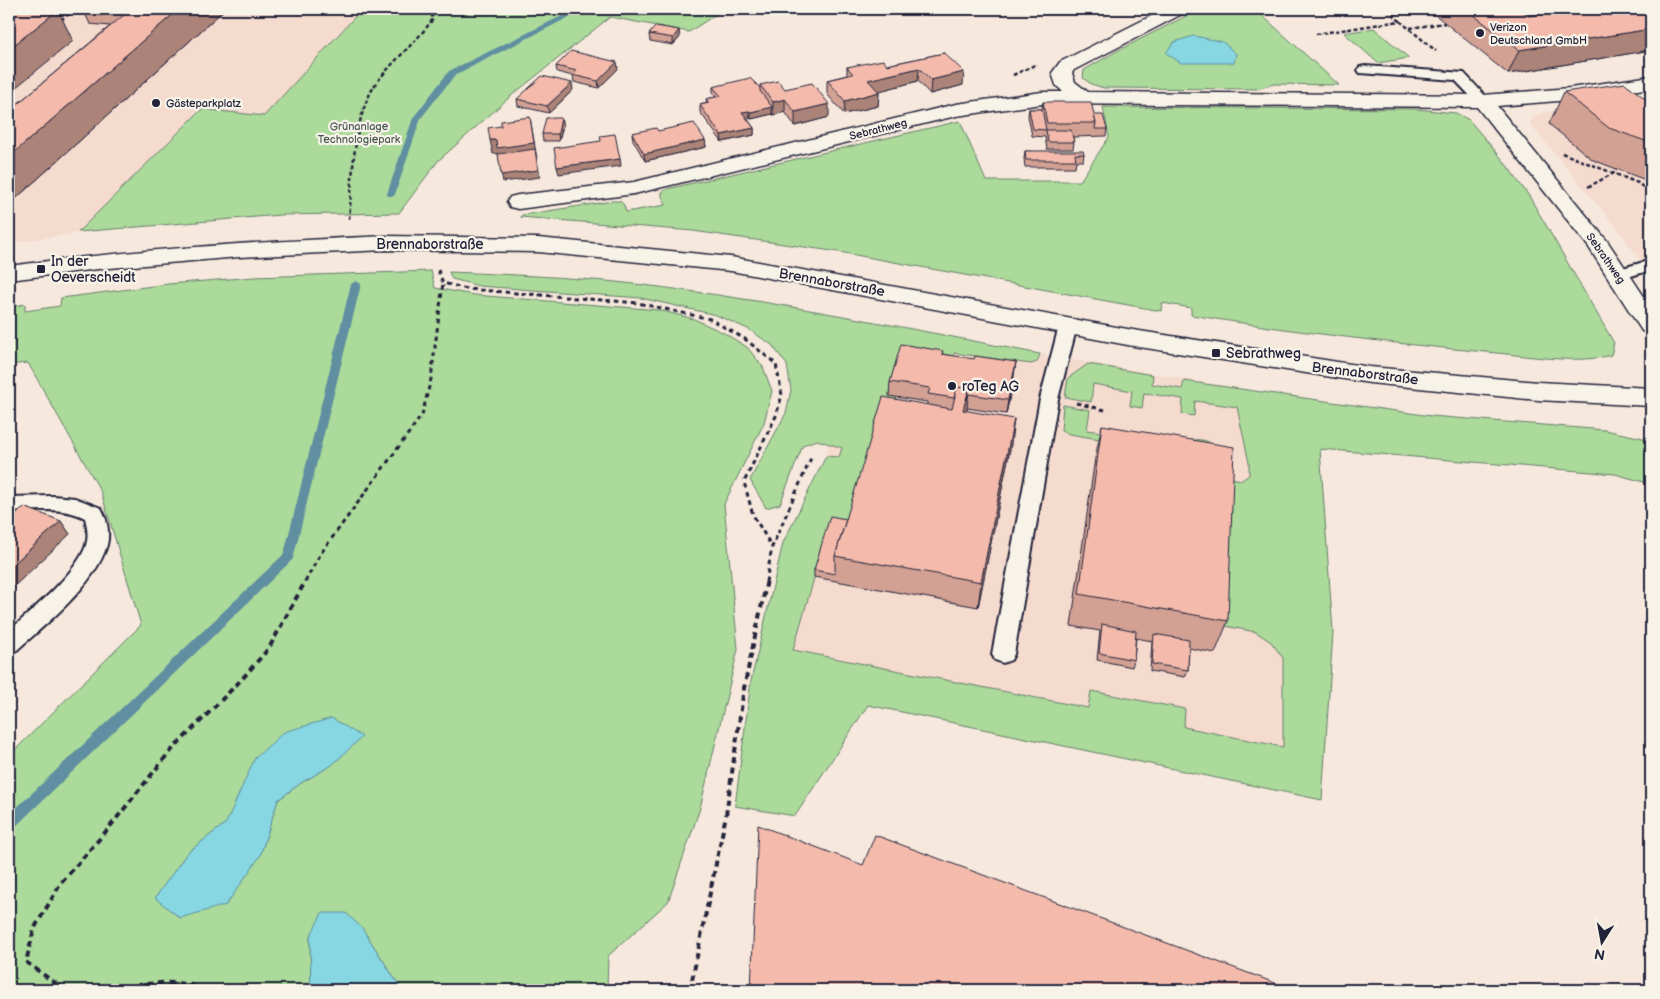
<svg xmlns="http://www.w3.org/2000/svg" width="1660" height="999" font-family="'Balsamiq Sans',sans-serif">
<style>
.built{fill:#f5dace}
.green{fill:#abda9a;stroke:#667e6a;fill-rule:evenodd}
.water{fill:#87d7e3;stroke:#5f8fa0}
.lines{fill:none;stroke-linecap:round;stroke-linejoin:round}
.stream{fill:#5f8fa0;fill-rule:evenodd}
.service-casing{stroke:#22223b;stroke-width:4}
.minor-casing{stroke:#22223b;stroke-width:3}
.secondary-casing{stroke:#22223b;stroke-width:3}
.path-far2{stroke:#22223b;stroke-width:2.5;stroke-dasharray:4 2.5;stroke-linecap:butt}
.path-far1{stroke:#22223b;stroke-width:3;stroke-dasharray:4.5 4;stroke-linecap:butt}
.path{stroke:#22223b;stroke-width:4;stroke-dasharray:6 4.5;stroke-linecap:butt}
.service{fill:#f7f3e8;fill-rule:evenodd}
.minor{fill:#f7f3e8;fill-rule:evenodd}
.secondary{fill:#f7f3e8;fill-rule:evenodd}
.wall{fill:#d2a194;stroke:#22223b}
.shaded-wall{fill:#ab8378;stroke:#22223b}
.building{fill:#f4bbac;stroke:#22223b}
.poi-dot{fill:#22223b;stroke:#f7f3e8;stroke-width:2}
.labels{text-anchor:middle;stroke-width:4.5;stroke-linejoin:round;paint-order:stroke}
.far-poi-label{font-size:11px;fill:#22223b;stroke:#f7f3e8;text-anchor:start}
.far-park-label{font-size:11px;fill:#4b5958;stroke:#f7f3e8}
.far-street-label{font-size:11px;fill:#22223b;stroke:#f7f3e8}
.street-label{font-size:14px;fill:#22223b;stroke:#f7f3e8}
.poi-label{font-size:14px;fill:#22223b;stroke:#f7f3e8;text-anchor:start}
</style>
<rect width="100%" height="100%" fill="#f6e8dc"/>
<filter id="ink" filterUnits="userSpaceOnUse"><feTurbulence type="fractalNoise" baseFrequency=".02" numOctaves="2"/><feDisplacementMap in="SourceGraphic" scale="10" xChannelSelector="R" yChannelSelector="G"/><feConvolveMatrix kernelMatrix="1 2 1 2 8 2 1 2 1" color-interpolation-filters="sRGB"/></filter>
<g filter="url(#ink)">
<g class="built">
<path d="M 9,9 L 362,9 L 264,116 L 202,109 L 78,233 L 9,243 Z"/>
<path d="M 1651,98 L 1651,275 L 1618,229 L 1530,124 L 1534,117 L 1543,112 L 1593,108 Z"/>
<path d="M 867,324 L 1311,401 L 1317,792 L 755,680 Z"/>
</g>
<g class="green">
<path d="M 362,9 L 724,9 L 689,32 L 610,17 L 511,96 L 438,161 L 399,213 L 280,215 L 78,232 L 202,109 L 264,116 Z"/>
<path d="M 1200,9 L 1255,9 L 1339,85 L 1274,84 L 1257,89 L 1104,88 L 1091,84 L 1083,78 L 1084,70 L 1117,51 Z"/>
<path d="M 1374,28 L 1409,58 L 1378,63 L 1344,33 Z"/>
<path d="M 1103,107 L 1416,109 L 1456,113 L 1469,120 L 1503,160 L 1529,196 L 1614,343 L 1611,355 C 1577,365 1523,355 1486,352 C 1387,343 1289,331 1191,315 L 1191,308 L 1162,303 L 1161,311 L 839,252 L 693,231 L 520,217 L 522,215 L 612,201 L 620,201 L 624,205 L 626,212 L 666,205 L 662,196 L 662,192 L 667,189 L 960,121 L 986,181 L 1080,181 L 1109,137 Z"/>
<path d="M 431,271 L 435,288 L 474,295 L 659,310 L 694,319 L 724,333 L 747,347 L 763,367 L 772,391 L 764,423 L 724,504 L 738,649 L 700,808 L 668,902 L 608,956 L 607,990 L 402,990 L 362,928 L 310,937 L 311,990 L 9,990 L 9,756 L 141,625 L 101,492 L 28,363 L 9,365 L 9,307 L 25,304 L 25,311 L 60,306 L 61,298 L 168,284 L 254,277 ZM 361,737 L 332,765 L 301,783 L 278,800 L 260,856 L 180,918 L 156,898 L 187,853 L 226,823 Z"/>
<path d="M 449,272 C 522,275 595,278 667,288 C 792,304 916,330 1040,354 L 1037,362 L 1031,364 L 954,353 L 953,358 L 890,395 L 897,397 L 889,424 L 851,527 L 830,524 L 793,650 L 1088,708 L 1091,691 L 1185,709 L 1184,727 L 1283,747 L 1283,658 L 1271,642 L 1256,632 L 1225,626 L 1230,478 L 1242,480 L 1249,475 L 1249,463 L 1237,407 L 1195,401 L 1194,416 L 1182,414 L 1183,399 L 1144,393 L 1142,408 L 1130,406 L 1132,391 L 1093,384 L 1091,402 L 1065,397 L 1068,378 L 1088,364 L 1153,375 L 1152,384 L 1182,389 L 1184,381 L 1431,416 L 1605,430 L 1643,438 L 1651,442 L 1651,484 L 1615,474 L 1320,449 L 1333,632 L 1322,800 L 868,705 L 795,816 L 735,806 L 751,681 L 783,543 L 826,456 L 839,457 L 842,448 L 817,440 L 803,445 L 780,504 L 766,508 L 750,480 L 786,413 L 791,390 L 787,365 L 772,345 L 748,329 L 716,315 L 641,298 L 479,286 L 452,279 Z"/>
<path d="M 1063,405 L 1090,410 L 1087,430 L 1181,443 C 1194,439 1208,436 1216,450 L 1209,457 L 1069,434 L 1061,430 Z"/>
</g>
<g class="water">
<path d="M 1194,36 L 1223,42 L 1236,54 L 1234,63 L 1181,63 L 1166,53 L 1174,42 Z"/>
<path d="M 332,718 L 362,737 L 332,765 L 301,783 L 278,800 L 260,856 L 226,905 L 180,918 L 155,898 L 187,853 L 226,823 L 255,758 L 284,732 Z"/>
<path d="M 322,913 L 346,913 L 362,928 L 402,990 L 311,990 L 310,937 Z"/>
</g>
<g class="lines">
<g class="stream">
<path d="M 576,9 L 585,9 L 455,75 L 421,118 L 395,194 L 394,196 L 388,196 L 387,194 L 413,118 L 449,71 Z"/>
<path d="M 356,281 L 361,284 L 293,559 L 14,828 L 9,830 L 9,815 L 284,554 L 351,284 Z"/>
</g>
<defs>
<g id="service">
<path d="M 1365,66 L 1464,73 L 1490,101 L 1488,104 L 1478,104 L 1455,80 L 1360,73 L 1358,70 L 1360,67 Z"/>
<path d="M 1651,260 L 1651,270 L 1618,280 L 1612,279 L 1610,275 L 1612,271 Z"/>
<path d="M 1068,320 L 1074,322 L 1077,326 L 1058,399 L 1014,654 L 1011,660 L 1003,663 L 995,660 L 992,654 L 1040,399 L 1059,326 L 1062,322 Z"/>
<path d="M 53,496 L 75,498 L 101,508 C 107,518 110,533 107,545 C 95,585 47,623 17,650 L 9,653 L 9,631 C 31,611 78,572 86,545 C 89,536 87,526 85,518 C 62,506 34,511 9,511 L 9,497 Z"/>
</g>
<path id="minor" d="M 1165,9 L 1187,9 L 1184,13 L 1074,70 L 1072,73 L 1075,82 L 1088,92 L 1483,95 L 1570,88 L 1651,76 L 1651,88 L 1570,100 L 1497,106 L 1608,242 L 1651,307 L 1651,333 L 1642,331 L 1588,246 L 1477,107 L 1042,104 L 956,116 L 634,194 L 518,209 L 510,207 L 507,202 L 510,197 L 518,195 L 634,182 L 956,104 L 1042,92 L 1063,92 L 1056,85 L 1052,73 L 1060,62 Z"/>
<path id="secondary" d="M 385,236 L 538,238 L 731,257 L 1133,330 L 1370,367 L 1538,382 L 1651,388 L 1651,406 L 1538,400 L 1370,383 L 1133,346 L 731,271 L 538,252 L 385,250 L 239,257 L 98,269 L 9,280 L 9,266 C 134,249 259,242 385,236 Z"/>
</defs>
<use href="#service" class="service-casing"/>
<use href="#minor" class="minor-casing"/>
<use href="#secondary" class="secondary-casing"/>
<g class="path-far2">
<path d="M 61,20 L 70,13"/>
<path d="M 1400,21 L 1436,51"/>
<path d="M 1410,28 L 1445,23"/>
<path d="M 1316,34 L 1400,21 L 1387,9"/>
<path d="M 1013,75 L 1037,64"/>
<path d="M 1562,153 L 1638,183 L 1645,189 L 1651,188"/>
<path d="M 1588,187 L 1614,173 L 1617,169"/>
<path d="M 1646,189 L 1651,195"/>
<path d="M 349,219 C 353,178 352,120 375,85 C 392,61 416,43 433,19 L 430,9"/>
</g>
<g class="path-far1">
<path d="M 438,270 L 443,283 L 467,289 L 638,303 L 710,319 L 745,339 L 776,364 L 782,395 L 776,416 L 744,482 L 753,515 L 772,547"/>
<path d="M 1076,403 L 1105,410"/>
<path d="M 305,582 L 321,553 L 422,415 L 431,379 L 443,283"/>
<path d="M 766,582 L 772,547 L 811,458"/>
</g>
<g class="path">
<path d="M 65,990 L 26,962 L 34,929 L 61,883 L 108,829 L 168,754 L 242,679 L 269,648 L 306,580"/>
<path d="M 105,990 C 137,986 175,976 205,990"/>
<path d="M 690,990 L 726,815 L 744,688 L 767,580"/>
</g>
<use href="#service" class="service"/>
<use href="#minor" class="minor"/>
<use href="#secondary" class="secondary"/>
</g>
<g class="wall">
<path d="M 83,9 L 225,9 L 11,203 L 9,203 L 9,111 L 110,26 L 90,24 Z"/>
<path d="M 1428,9 L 1519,9 L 1529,16 L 1576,9 L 1651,9 L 1651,50 L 1508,74 Z"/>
<path d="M 649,34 L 680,37 L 673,45 L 650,41 Z"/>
<path d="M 944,53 L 963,85 L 930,94 L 918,81 L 878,91 L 879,92 L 878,106 L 844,114 L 827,94 L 827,80 L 847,75 L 847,67 L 887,65 Z"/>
<path d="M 556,66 L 618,69 L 599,88 L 574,82 L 573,76 L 557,72 Z"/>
<path d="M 760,85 L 785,89 L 829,117 L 795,126 L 785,112 L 773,115 L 772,114 L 751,119 L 750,118 L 747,118 L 754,128 L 754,135 L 722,142 L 700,112 L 700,105 L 707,103 L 706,99 L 716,97 L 713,94 L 713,87 L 760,88 Z"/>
<path d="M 573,90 L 549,113 L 518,106 L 517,99 Z"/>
<path d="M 1564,92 L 1651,103 L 1651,182 L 1593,160 L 1549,124 Z"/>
<path d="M 1043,102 L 1094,115 L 1107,129 L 1106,136 L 1073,137 L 1074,142 L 1073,149 L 1047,149 L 1045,137 L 1032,136 L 1028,116 L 1029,109 L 1042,109 Z"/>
<path d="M 563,125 L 559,141 L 543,141 L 542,134 Z"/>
<path d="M 658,131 L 705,140 L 706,147 L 645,161 L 633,140 L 632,133 Z"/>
<path d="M 1025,151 L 1084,154 L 1083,161 L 1076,161 L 1075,167 L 1025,167 L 1024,158 Z"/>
<path d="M 943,354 L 1014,376 L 1006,414 L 967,408 L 967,411 L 1011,444 L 978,607 L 814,577 L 814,570 L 846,519 L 927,405 L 927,402 L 889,396 L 890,382 Z"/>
<path d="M 1102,425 L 1228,621 L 1215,653 L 1189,648 L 1188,670 L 1185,677 L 1150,671 L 1152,641 L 1136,638 L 1134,660 L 1132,667 L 1097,660 L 1100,631 L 1071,626 L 1095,458 Z"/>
</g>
<g class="shaded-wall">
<path d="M 179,9 L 225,9 L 11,203 L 9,199 L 9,157 Z"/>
<path d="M 58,10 L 73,41 L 9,93 L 9,49 Z"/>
<path d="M 1651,29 L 1651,50 L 1508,74 L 1519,50 Z"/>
<path d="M 679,30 L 680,37 L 673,45 L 673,38 Z"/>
<path d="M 617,62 L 618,69 L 599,88 L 598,81 Z"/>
<path d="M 919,68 L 918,81 L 868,94 L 868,80 Z"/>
<path d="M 964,72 L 963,85 L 930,94 L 931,80 Z"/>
<path d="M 572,83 L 573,90 L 549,113 L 547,106 Z"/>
<path d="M 879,92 L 878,106 L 844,114 L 845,101 Z"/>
<path d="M 785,99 L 785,112 L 773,115 L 773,102 Z"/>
<path d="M 829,104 L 829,117 L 795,126 L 795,112 Z"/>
<path d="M 772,107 L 772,114 L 751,119 L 751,112 Z"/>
<path d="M 749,111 L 750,118 L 743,119 L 742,112 Z"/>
<path d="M 530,117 L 540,177 L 503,182 L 498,153 L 493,154 L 490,140 L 496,140 Z"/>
<path d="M 561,118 L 563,125 L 559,141 L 558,134 Z"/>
<path d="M 754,128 L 754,135 L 722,142 L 721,135 Z"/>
<path d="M 705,140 L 706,147 L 645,161 L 644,154 Z"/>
<path d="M 620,159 L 621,166 L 559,174 L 557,167 Z"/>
<path d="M 1016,362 L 1014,376 L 1006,414 L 1008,400 Z"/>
<path d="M 969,389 L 967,408 L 961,435 L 963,410 Z"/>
<path d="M 1014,419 L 1011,444 L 978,607 L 981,582 Z"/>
<path d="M 61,521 L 70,534 L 9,591 L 9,568 Z"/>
</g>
<g class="building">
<path d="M 9,9 L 47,9 L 58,10 L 9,49 Z"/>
<path d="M 131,9 L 179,9 L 9,157 L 9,111 Z"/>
<path d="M 1466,9 L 1519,9 L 1529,16 L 1579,9 L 1651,9 L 1651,29 L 1519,50 Z"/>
<path d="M 656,26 L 679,30 L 673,38 L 649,34 Z"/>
<path d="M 571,51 L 617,62 L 598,81 L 572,75 L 577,71 L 556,66 Z"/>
<path d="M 944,53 L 964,72 L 931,80 L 919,68 L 868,80 L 879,92 L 845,101 L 827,80 L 853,74 L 847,67 L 883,60 L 887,65 Z"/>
<path d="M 542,76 L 572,83 L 547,106 L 517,99 Z"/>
<path d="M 750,78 L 760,88 L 760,91 L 772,107 L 751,112 L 749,111 L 742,112 L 754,128 L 721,135 L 700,105 L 709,103 L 706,99 L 721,96 L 713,87 Z"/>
<path d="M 778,81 L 785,89 L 812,83 L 829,104 L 795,112 L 785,99 L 773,102 L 760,85 Z"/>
<path d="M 1625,83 L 1651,103 L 1651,143 L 1609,128 L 1564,92 Z"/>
<path d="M 1043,102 L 1091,102 L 1096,123 L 1047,123 Z"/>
<path d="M 1029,109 L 1042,109 L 1046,130 L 1033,129 Z"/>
<path d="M 1094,115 L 1103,115 L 1107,129 L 1095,129 L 1096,123 Z"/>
<path d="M 530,117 L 534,143 L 497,148 L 496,140 L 490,140 L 488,128 L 501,126 L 501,121 Z"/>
<path d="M 546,118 L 561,118 L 558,134 L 542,134 Z"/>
<path d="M 694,123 L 705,140 L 644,154 L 632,133 L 656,128 L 658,131 Z"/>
<path d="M 1046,130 L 1071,130 L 1074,142 L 1048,142 Z"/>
<path d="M 615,134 L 620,159 L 557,167 L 554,148 L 601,141 L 600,136 Z"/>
<path d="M 535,149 L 538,170 L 501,175 L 498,154 Z"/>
<path d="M 1025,151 L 1083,151 L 1084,154 L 1075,154 L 1076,160 L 1026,160 Z"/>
<path d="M 901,344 L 943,351 L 942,354 L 974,359 L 975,356 L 1016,362 L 1008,400 L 969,394 L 967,400 L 969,389 L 957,387 L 954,398 L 928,394 L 930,388 L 890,382 Z"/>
<path d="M 957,387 L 969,389 L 963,410 L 1014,419 L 981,582 L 835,556 L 883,397 L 952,409 Z"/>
<path d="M 1102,425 L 1234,447 L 1228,621 L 1079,594 Z"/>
<path d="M 24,507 L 61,521 L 9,568 L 9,521 Z"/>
<path d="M 830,516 L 846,519 L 835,556 L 835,574 L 814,570 Z"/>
<path d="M 1102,624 L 1136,631 L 1134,660 L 1099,653 Z"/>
<path d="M 1154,634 L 1189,640 L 1188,670 L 1152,664 Z"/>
<path d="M 758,825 L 863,865 L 875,835 L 1294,990 L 751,990 Z"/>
</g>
</g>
<g class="poi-dot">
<circle cx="1480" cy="33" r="5"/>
<circle cx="156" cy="103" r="5"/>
<rect x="36" y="264" width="10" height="10" rx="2.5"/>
<rect x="1211" y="348" width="10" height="10" rx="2.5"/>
<circle cx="952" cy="386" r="5"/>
</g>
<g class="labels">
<g class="far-poi-label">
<text x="1490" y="31">Verizon<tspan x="1490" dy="13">Deutschland GmbH</tspan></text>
<text x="166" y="107">Gästeparkplatz</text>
</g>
<g class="far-park-label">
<text x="359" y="130">Grünanlage<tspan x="359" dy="13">Technologiepark</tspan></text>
</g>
<g class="far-street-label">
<text transform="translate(878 129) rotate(-14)" y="4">Sebrathweg</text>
<text transform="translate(1606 258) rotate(55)" y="4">Sebrathweg</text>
</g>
<g class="street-label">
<text x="430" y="249">Brennaborstraße</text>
<text transform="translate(832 282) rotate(10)" y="5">Brennaborstraße</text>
<text transform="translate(1365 373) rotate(7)" y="5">Brennaborstraße</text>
</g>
<g class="poi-label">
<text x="51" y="266">In der<tspan x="51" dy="16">Oeverscheidt</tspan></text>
<text x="1226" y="358">Sebrathweg</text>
<text x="962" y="391">roTeg AG</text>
</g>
</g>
<rect width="1660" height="999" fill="none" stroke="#f7f3e8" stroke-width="30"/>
<rect x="15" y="15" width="1630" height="969" fill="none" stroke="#22223b" stroke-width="2" filter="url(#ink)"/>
<g transform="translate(1602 942) rotate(191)" stroke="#f7f3e8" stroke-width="4" paint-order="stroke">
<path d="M0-4L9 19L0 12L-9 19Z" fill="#22223b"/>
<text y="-8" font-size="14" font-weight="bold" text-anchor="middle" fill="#22223b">N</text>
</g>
</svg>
